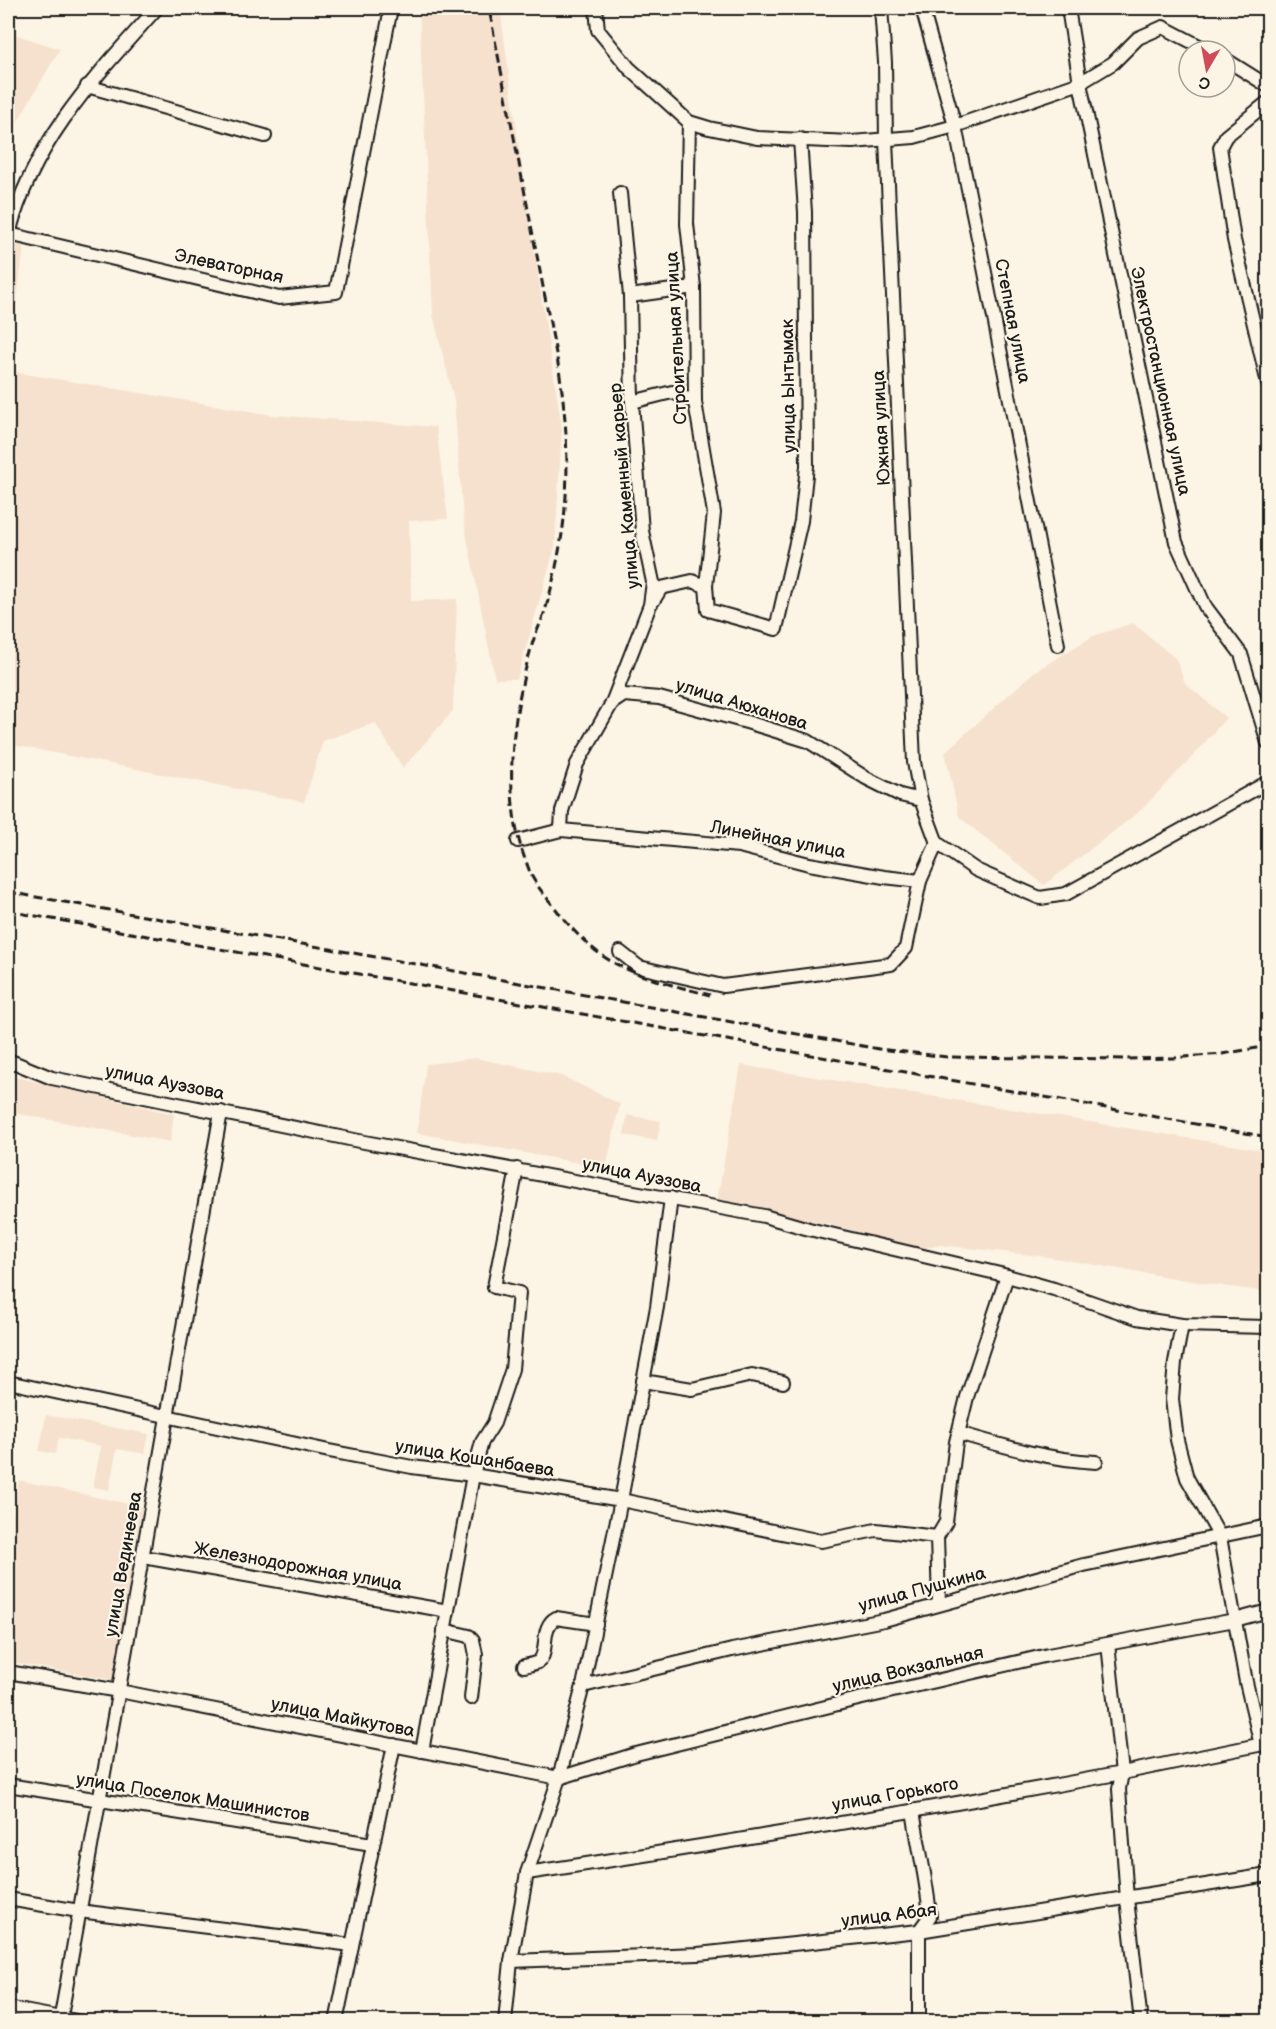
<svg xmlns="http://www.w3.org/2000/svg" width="1276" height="2029" font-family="'Balsamiq Sans',sans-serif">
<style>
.built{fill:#f6e1ce}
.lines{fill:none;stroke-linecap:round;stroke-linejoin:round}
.minor-casing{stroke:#1c1c1c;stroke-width:16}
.minor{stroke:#fcf5e5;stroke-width:12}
.rail{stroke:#1c1c1c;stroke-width:3;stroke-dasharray:9 4.5;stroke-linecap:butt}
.labels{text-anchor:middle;stroke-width:4.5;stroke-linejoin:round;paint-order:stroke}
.street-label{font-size:18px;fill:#1c1c1c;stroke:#fcf5e5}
</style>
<rect width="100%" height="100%" fill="#fcf5e5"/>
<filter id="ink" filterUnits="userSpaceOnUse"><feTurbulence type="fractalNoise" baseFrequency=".0167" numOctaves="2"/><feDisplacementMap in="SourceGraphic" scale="12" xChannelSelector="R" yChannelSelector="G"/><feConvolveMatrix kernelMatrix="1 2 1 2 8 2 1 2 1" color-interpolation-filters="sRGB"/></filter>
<g filter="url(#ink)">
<g class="built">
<path d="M 419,8 L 500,8 L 526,199 L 562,428 L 555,547 L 517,679 L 495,679 L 463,518 L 454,400 L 433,315 Z"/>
<path d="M 8,32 L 60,49 L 8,138 Z"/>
<path d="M 8,242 L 24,246 L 8,371 L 273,415 L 436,427 L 448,519 L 409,521 L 411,601 L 457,599 L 453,711 L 403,768 L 375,723 L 323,741 L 304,802 L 8,744 Z"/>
<path d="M 1133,623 L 1176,659 L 1185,683 L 1226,718 L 1195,754 L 1139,812 L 1044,885 L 959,817 L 945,752 L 1034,672 L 1093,636 Z"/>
<path d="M 476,1058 L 562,1076 L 620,1104 L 606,1168 L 417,1133 L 426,1064 Z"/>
<path d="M 741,1065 L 1268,1151 L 1268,1292 L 1215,1285 L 1048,1257 L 941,1245 L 922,1248 L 866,1235 L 829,1224 L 716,1207 Z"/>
<path d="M 11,1076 L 174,1114 L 170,1142 L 8,1112 L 8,1091 Z"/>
<path d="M 627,1115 L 661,1121 L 657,1141 L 624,1135 Z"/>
<path d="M 46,1415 L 149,1434 L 145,1454 L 117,1449 L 109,1490 L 93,1487 L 101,1446 L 59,1438 L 55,1454 L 39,1451 Z"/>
<path d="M 19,1480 L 142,1507 L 113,1680 L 8,1662 L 8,1546 Z"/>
</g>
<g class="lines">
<defs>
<g id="minor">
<path d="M 157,8 C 96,76 32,142 9,234 L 279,298 L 336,292 L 391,8"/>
<path d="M 596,8 L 598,30 L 629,68 L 689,122 L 709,128 L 757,138 L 852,142 L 914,137 L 955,126 L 1080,83 L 1113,63 L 1138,38 L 1163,27 L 1209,51"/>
<path d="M 881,8 L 885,62 L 886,140 L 914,762 L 921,800 L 937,843"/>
<path d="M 922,8 L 955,126 L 982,257 L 1058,645"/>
<path d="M 1068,8 L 1080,83 L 1176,542 L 1205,606 L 1241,654 L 1268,743"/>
<path d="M 1225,59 L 1268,86"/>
<path d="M 87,86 L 265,136"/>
<path d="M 1268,102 L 1226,136 L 1220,147 L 1234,240 L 1268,384"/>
<path d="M 689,122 L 687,224 L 694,287 L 695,402 L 714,513 L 706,586 L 708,610 L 776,629 L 801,521 L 807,466 L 805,212 L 800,139"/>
<path d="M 630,296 L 694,287"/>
<path d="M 632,402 L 672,392 L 695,402"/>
<path d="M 653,601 L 661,588 L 692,581 L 706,586"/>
<path d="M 612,703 L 624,695 L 659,698 L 750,723 L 808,741 L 866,778 L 900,795 L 921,800"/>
<path d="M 561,830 L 562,811 L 577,764 L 612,703 L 650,605 L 653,582 L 642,531 L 632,402 L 630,296 L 620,193"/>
<path d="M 518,841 L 561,830 L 739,846 L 809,864 L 884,877 L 920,881 L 937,843"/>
<path d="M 937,843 L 976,870 L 1040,898 L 1066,894 L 1268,782"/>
<path d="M 620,952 L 639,967 L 723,986 L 891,964 L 906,948 L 920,881"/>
<path d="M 8,1060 L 52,1078 L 359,1141 L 764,1216 L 809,1229 L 1000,1274 L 1054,1289 L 1137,1318 L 1182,1325 L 1268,1327"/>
<path d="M 1182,1325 L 1175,1362 L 1172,1399 L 1177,1440 L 1187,1478 L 1220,1537 L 1246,1682 L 1261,1745"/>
<path d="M 643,1381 L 692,1389 L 752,1375 L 783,1382"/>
<path d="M 8,1382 L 329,1451 L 412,1467 L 473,1475 L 621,1500 L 821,1541 L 876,1530 L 937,1537"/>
<path d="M 958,1433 C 1003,1446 1049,1460 1096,1462"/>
<path d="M 143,1557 L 448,1611"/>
<path d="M 939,1604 L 937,1537 L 946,1522 L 956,1442 L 967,1397 L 1007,1276"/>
<path d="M 444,1630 L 469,1636 L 473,1640 L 476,1655 L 471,1698"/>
<path d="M 1108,1644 L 1122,1773 L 1119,1789 L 1127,1899 L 1141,2022"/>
<path d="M 524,1666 C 528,1665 534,1664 538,1662 C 550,1654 539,1627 556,1618 L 596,1624"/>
<path d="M 8,1672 L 119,1691 L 559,1778 L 636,1754 L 854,1700 L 1048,1655 L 1235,1620 L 1268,1611"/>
<path d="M 583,1686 L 732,1650 L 884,1620 L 1084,1565 L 1268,1526"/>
<path d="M 422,1751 L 473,1475 L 482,1442 L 494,1423 L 512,1369 L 519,1293 L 494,1287 L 517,1169"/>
<path d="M 8,1785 L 372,1844"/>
<path d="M 913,1810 C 918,1846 927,1881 930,1916 L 919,1931 L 919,2022"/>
<path d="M 527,1873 C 726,1843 924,1810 1122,1773 C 1171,1763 1219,1753 1268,1743"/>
<path d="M 8,1899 L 79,1911 L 352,1945"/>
<path d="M 511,1961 L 698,1954 L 919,1931 L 1268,1875"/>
<path d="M 8,2008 L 82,2022"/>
<path d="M 60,2022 L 221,1112"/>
<path d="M 336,2022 L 394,1745"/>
<path d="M 505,2022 L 511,1961 L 527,1873 L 559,1778 L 583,1686 L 621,1500 L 657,1307 L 671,1198"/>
<path d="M 1265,2022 L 1268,2021"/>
</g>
</defs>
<use href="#minor" class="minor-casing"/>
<use href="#minor" class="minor"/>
<g class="rail">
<path d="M 490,14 L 559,369 C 567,423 570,473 563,527 C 559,555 553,584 545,611 C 541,623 535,634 532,645 C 513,710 501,796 525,859 C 528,866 530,874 534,880 C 541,892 551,902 559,913 C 574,932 593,952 616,964 C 645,979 679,987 710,995"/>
<path d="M 8,892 L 438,968 L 879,1049 L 948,1057 L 1126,1059 L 1173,1058 L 1222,1054 L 1268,1046"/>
<path d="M 8,911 L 1268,1137"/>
</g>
</g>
</g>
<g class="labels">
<g class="street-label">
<text transform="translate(229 266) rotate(12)" y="6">Элеваторная</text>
<text transform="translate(1013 321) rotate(79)" y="6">Степная улица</text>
<text transform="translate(676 338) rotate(-93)" y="6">Строительная улица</text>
<text transform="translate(1161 381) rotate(78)" y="6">Электростанционная улица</text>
<text transform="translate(788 386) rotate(-91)" y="6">улица Ынтымак</text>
<text transform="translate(881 428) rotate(-93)" y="6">Южная улица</text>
<text transform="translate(624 486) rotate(-95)" y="6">улица Каменный карьер</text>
<text transform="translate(742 704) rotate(17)" y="6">улица Аюханова</text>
<text transform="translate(778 839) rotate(11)" y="6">Линейная улица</text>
<text transform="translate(165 1082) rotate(11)" y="6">улица Ауэзова</text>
<text transform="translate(642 1175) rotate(11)" y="6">улица Ауэзова</text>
<text transform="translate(475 1458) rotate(9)" y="6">улица Кошанбаева</text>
<text transform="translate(123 1564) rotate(-80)" y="6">улица Вединеева</text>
<text transform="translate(298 1566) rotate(10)" y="6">Железнодорожная улица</text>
<text transform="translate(922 1589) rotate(-15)" y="6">улица Пушкина</text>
<text transform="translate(908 1669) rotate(-13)" y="6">улица Вокзальная</text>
<text transform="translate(343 1717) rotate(11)" y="6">улица Майкутова</text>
<text transform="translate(895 1794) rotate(-10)" y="6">улица Горького</text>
<text transform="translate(193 1797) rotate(9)" y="6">улица Поселок Машинистов</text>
<text transform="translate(889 1915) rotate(-7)" y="6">улица Абая</text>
</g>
</g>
<rect width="1276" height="2029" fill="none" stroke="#fcf5e5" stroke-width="30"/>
<rect x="15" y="15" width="1246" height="1999" fill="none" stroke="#1c1c1c" stroke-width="2" filter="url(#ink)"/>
<g transform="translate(1207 69) rotate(190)"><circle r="28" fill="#fcf5e5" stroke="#a29e95" stroke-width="1.5"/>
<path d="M0-4.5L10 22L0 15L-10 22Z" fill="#d1495b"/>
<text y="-9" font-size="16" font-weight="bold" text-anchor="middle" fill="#1c1c1c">С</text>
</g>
</svg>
